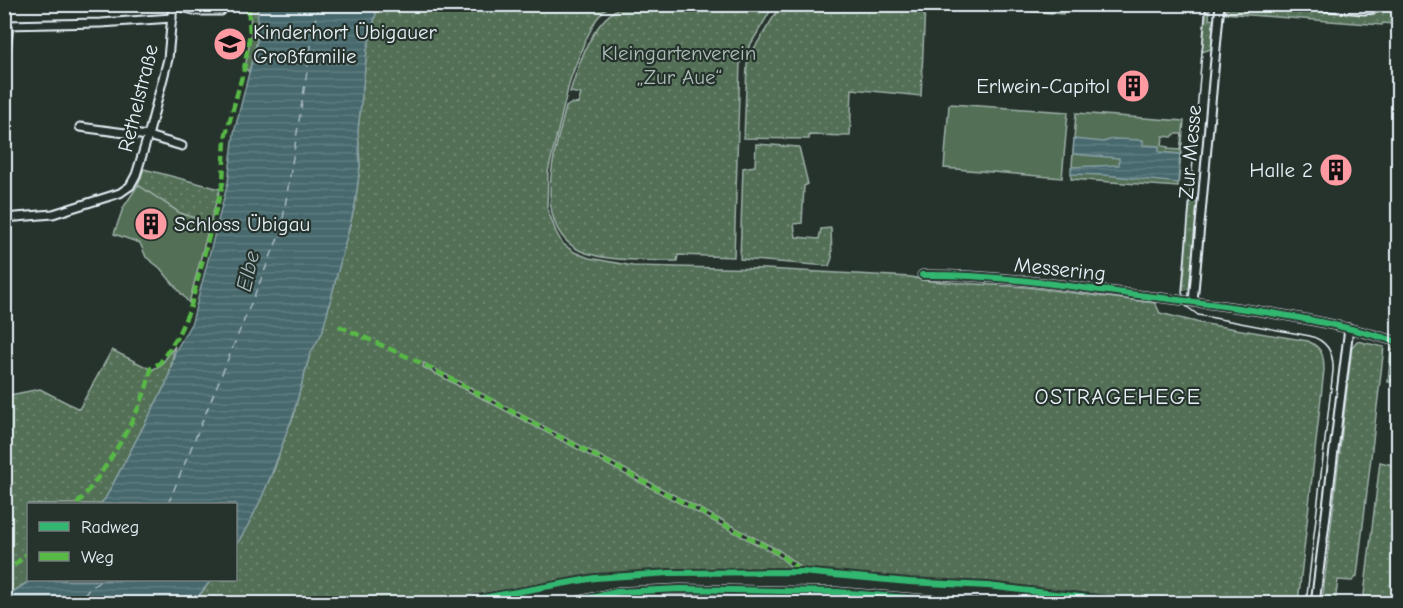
<svg xmlns="http://www.w3.org/2000/svg" width="1403" height="608" font-family="'Comic Neue',sans-serif">
<style>
.grass{fill:url(#grass-dots);stroke:#9eb0a8;stroke-width:1.5}
.park{fill:#536f57;stroke:#9eb0a8;stroke-width:1.5;fill-rule:evenodd}
.water{fill:url(#water-rules);stroke:#879fa4;stroke-width:1.5}
.lines{fill:none;stroke-linecap:round;stroke-linejoin:round}
.ferry{stroke:#a7bac0;stroke-width:1.5;stroke-dasharray:8 6;stroke-linecap:butt}
.street-casing{stroke:#e8f1f8;stroke-width:11}
.street{stroke:#26332d;stroke-width:7}
.tram{stroke:#e8f1f8;stroke-width:1.5}
.quiet{stroke:#58b947;stroke-width:4.5;stroke-dasharray:9 4.5;stroke-linecap:butt}
.cycleway-casing{stroke:#26332d;stroke-width:10}
.cycleway{stroke:#33b770;stroke-width:6}
.labels{text-anchor:middle;stroke-width:4.5;stroke-linejoin:round;paint-order:stroke}
.poi-label{font-size:21px;fill:#e8f1f8;stroke:#26332d;text-anchor:start}
.park-label{font-size:21px;fill:#acbdb8;stroke:#26332d}
.street-label{font-size:21px;fill:#e8f1f8;stroke:#26332d}
.water-label{font-size:22px;font-style:italic;fill:#a7bac0;stroke:#26332d}
.neighbourhood-label{font-size:22px;letter-spacing:1.5px;fill:#e8f1f8;stroke:#26332d}
</style>
<defs>
<pattern id="grass-dots" width="8" height="8" patternUnits="userSpaceOnUse" patternTransform="scale(1.5)"><rect width="8" height="8" fill="#536f57"/><path d="M2 2h.1M6 6h.1" fill="none" stroke="#6c8470" stroke-width="1.8" stroke-linecap="round"/></pattern>
<pattern id="water-rules" width="6" height="5" patternUnits="userSpaceOnUse" patternTransform="scale(1.5)"><rect width="6" height="5" fill="#46686c"/><path d="M0 2.5h6" fill="none" stroke="#617e82"/></pattern>
</defs>
<rect width="100%" height="100%" fill="#26332d"/>
<filter id="ink" filterUnits="userSpaceOnUse"><feTurbulence type="fractalNoise" baseFrequency=".0167" numOctaves="2"/><feDisplacementMap in="SourceGraphic" scale="12" xChannelSelector="R" yChannelSelector="G"/><feConvolveMatrix kernelMatrix="1 2 1 2 8 2 1 2 1" color-interpolation-filters="sRGB"/></filter>
<g filter="url(#ink)">
<g class="grass">
<path d="M 627,4 L 774,5 L 740,62 L 734,257 L 678,255 L 677,261 C 650,260 606,262 581,251 C 529,227 556,148 566,107 L 572,103 L 578,104 L 581,94 L 570,92 C 580,60 593,17 627,4 Z"/>
<path d="M 250,5 L 258,5 L 257,41 L 249,72 L 245,68 L 251,36 Z"/>
<path d="M 378,5 L 612,5 L 605,9 L 596,20 L 584,43 L 570,80 L 548,172 L 547,208 L 556,232 L 562,243 L 574,252 L 589,258 L 633,266 L 765,269 L 911,277 L 929,281 L 1026,287 L 1155,303 L 1160,313 L 1200,323 L 1308,341 C 1322,348 1324,355 1324,370 L 1298,603 L 1154,604 L 990,584 L 804,570 L 780,551 L 424,363 L 423,367 L 777,555 L 795,570 L 683,570 L 595,574 L 427,603 L 193,604 L 211,580 L 236,580 L 236,545 L 252,517 L 274,470 L 287,430 L 294,416 L 295,408 L 310,354 L 322,333 L 355,205 L 360,166 L 358,130 L 367,50 Z"/>
<path d="M 781,5 L 925,5 L 921,96 L 852,89 L 850,136 L 809,135 L 809,139 L 744,138 L 747,65 L 750,55 Z"/>
<path d="M 1029,5 L 1058,5 L 1064,8 L 1063,14 L 1029,11 Z"/>
<path d="M 1241,5 L 1361,13 C 1375,13 1388,2 1398,6 L 1398,27 L 1392,26 L 1392,24 L 1383,23 L 1382,25 L 1224,13 L 1228,8 Z"/>
<path d="M 1207,7 L 1210,7 L 1209,19 L 1214,20 L 1211,49 L 1202,52 Z"/>
<path d="M 756,144 L 799,147 L 808,184 L 804,186 L 802,223 L 794,224 L 796,237 L 819,239 L 821,229 L 831,228 L 832,258 L 829,266 L 740,259 L 743,168 L 755,166 Z"/>
<path d="M 144,169 L 220,189 L 210,223 L 180,213 L 138,185 Z"/>
<path d="M 1190,200 L 1196,202 L 1199,200 L 1193,276 L 1190,289 L 1183,290 Z"/>
<path d="M 1357,341 L 1384,347 L 1357,576 L 1352,581 L 1338,580 L 1335,603 L 1322,603 L 1352,347 Z"/>
<path d="M 175,346 L 168,380 L 105,499 L 100,504 L 28,504 L 28,580 L 31,580 L 5,597 L 4,454 L 9,447 L 5,401 L 10,395 L 40,389 L 79,409 L 112,350 L 152,370 L 161,365 Z"/>
<path d="M 1391,349 L 1398,351 L 1398,374 L 1395,374 L 1391,382 L 1388,382 Z"/>
<path d="M 1380,462 L 1398,466 L 1398,603 L 1363,603 Z"/>
</g>
<g class="park">
<path d="M 950,104 L 1068,112 L 1062,178 L 944,168 L 949,105 Z"/>
<path d="M 1076,113 L 1184,121 L 1178,187 L 1071,179 ZM 1175,134 L 1182,134 L 1180,150 L 1168,149 L 1168,147 L 1162,146 L 1163,136 L 1172,137 Z"/>
<path d="M 138,185 L 180,213 L 210,223 L 189,303 L 160,268 L 146,257 L 140,243 L 114,234 L 123,208 Z"/>
</g>
<g class="water">
<path d="M 258,5 L 378,5 L 367,50 L 358,130 L 360,166 L 355,205 L 322,333 L 310,354 L 295,408 C 294,418 289,424 286,434 C 274,470 257,514 236,545 L 236,504 L 100,504 L 105,499 L 168,380 L 175,352 L 192,322 L 228,182 L 234,133 L 257,41 Z"/>
<path d="M 1074,139 L 1103,142 L 1113,139 L 1143,140 L 1143,145 L 1159,146 L 1159,152 L 1180,154 L 1178,183 L 1104,175 L 1071,174 L 1071,167 L 1119,165 L 1119,158 L 1073,154 Z"/>
<path d="M 31,580 L 211,580 L 193,603 L 5,603 L 5,597 Z"/>
</g>
<g class="lines">
<g class="ferry">
<path d="M 168,504 L 281,231 L 318,4"/>
<path d="M 72,604 L 101,580"/>
</g>
<defs>
<g id="street">
<path d="M 1292,4 L 1364,10 L 1374,9 L 1384,4"/>
<path d="M 172,5 L 198,11 L 221,11"/>
<path d="M 4,25 L 101,23 L 172,18"/>
<path d="M 4,69 L 9,25"/>
<path d="M 80,127 L 148,136 L 182,146"/>
<path d="M 4,218 L 53,214 L 120,193 L 130,186 L 136,175 L 148,136 L 168,59 L 173,4"/>
<path d="M 922,275 C 992,274 1062,285 1130,294 C 1220,305 1312,315 1398,342"/>
<path d="M 1193,302 L 1220,4"/>
<path d="M 566,604 L 617,592 L 680,589 L 837,592 L 978,604"/>
<path d="M 1315,604 L 1349,328"/>
</g>
</defs>
<use href="#street" class="street-casing"/>
<use href="#street" class="street"/>
<path class="tram" d="M 1206,4 L 1182,292 L 1186,306 L 1198,315 L 1310,336 C 1328,341 1334,354 1333,371 L 1306,604"/>
<g class="quiet">
<path d="M 339,326 L 421,363 L 778,553 L 802,572"/>
<path d="M 77,504 C 103,475 146,407 151,368 L 160,363 L 177,337 L 190,309 L 223,183 L 225,138 L 244,69 L 250,33 L 248,4"/>
<path d="M 4,574 L 28,553"/>
</g>
<defs>
<g id="cycleway">
<path d="M 922,275 C 992,274 1062,285 1130,294 C 1220,305 1312,315 1398,342"/>
<path d="M 449,604 L 595,578 L 670,573 L 802,572 L 909,582 L 988,586 L 1140,604"/>
<path d="M 566,604 L 617,592 L 680,589 L 837,592 L 978,604"/>
</g>
</defs>
<use href="#cycleway" class="cycleway-casing"/>
<use href="#cycleway" class="cycleway"/>
</g>
</g>
<defs>
<symbol id="school-disc" viewBox="-11 -11 22 22"><circle r="9.5" fill="#ff9aa2" stroke="#26332d"/><path d="M0-5L7-2L0 1L-7-2ZM-4 1L0 2.5L4 1V4Q0 6-4 4Z" fill="#111"/></symbol>
<symbol id="building-disc" viewBox="-11 -11 22 22"><circle r="9.5" fill="#ff9aa2" stroke="#26332d"/><path d="M-4-6H4V6H1V3H-1V6H-4ZM-2.5-4.3h1.7v1.8h-1.7ZM.8-4.3h1.7v1.8H.8ZM-2.5-1h1.7V.8h-1.7ZM.8-1h1.7V.8H.8Z" fill="#111"/></symbol>
</defs>
<g fill-rule="evenodd">
<use href="#school-disc" x="211" y="25" width="38" height="38"/>
<use href="#building-disc" x="1114" y="67" width="38" height="38"/>
<use href="#building-disc" x="1317" y="151" width="38" height="38"/>
<use href="#building-disc" x="132" y="205" width="38" height="38"/>
</g>
<g class="labels">
<g class="poi-label">
<text x="253" y="39">Kinderhort Übigauer<tspan x="253" dy="24">Großfamilie</tspan></text>
<text x="1110" y="93" text-anchor="end">Erlwein-Capitol</text>
<text x="1313" y="177" text-anchor="end">Halle 2</text>
<text x="174" y="231">Schloss Übigau</text>
</g>
<g class="park-label">
<text x="679" y="60">Kleingartenverein<tspan x="679" dy="24">„Zur Aue“</tspan></text>
</g>
<g class="street-label">
<text transform="translate(138 98) rotate(-76)" y="7">Rethelstraße</text>
<text transform="translate(1190 152) rotate(-85)" y="7">Zur Messe</text>
<text transform="translate(1060 269) rotate(6)" y="7">Messering</text>
</g>
<g class="water-label">
<text transform="translate(247 271) rotate(-77)" y="8">Elbe</text>
</g>
<g class="neighbourhood-label">
<text x="1118" y="404">OSTRAGEHEGE</text>
</g>
</g>
<rect width="1403" height="608" fill="none" stroke="#26332d" stroke-width="24"/>
<rect x="12" y="12" width="1379" height="584" fill="none" stroke="#e8f1f8" stroke-width="2" filter="url(#ink)"/>
<rect x="27" y="503" width="210" height="78" fill="#26332d" stroke="#747f7e" stroke-width="1.5"/>
<rect x="39" y="522" width="30" height="9" fill="#33b770" stroke="#747f7e" stroke-width="1.5"/>
<text x="81" y="533" font-size="18" fill="#e8f1f8">Radweg</text>
<rect x="39" y="552" width="30" height="9" fill="#58b947" stroke="#747f7e" stroke-width="1.5"/>
<text x="81" y="563" font-size="18" fill="#e8f1f8">Weg</text>
</svg>
